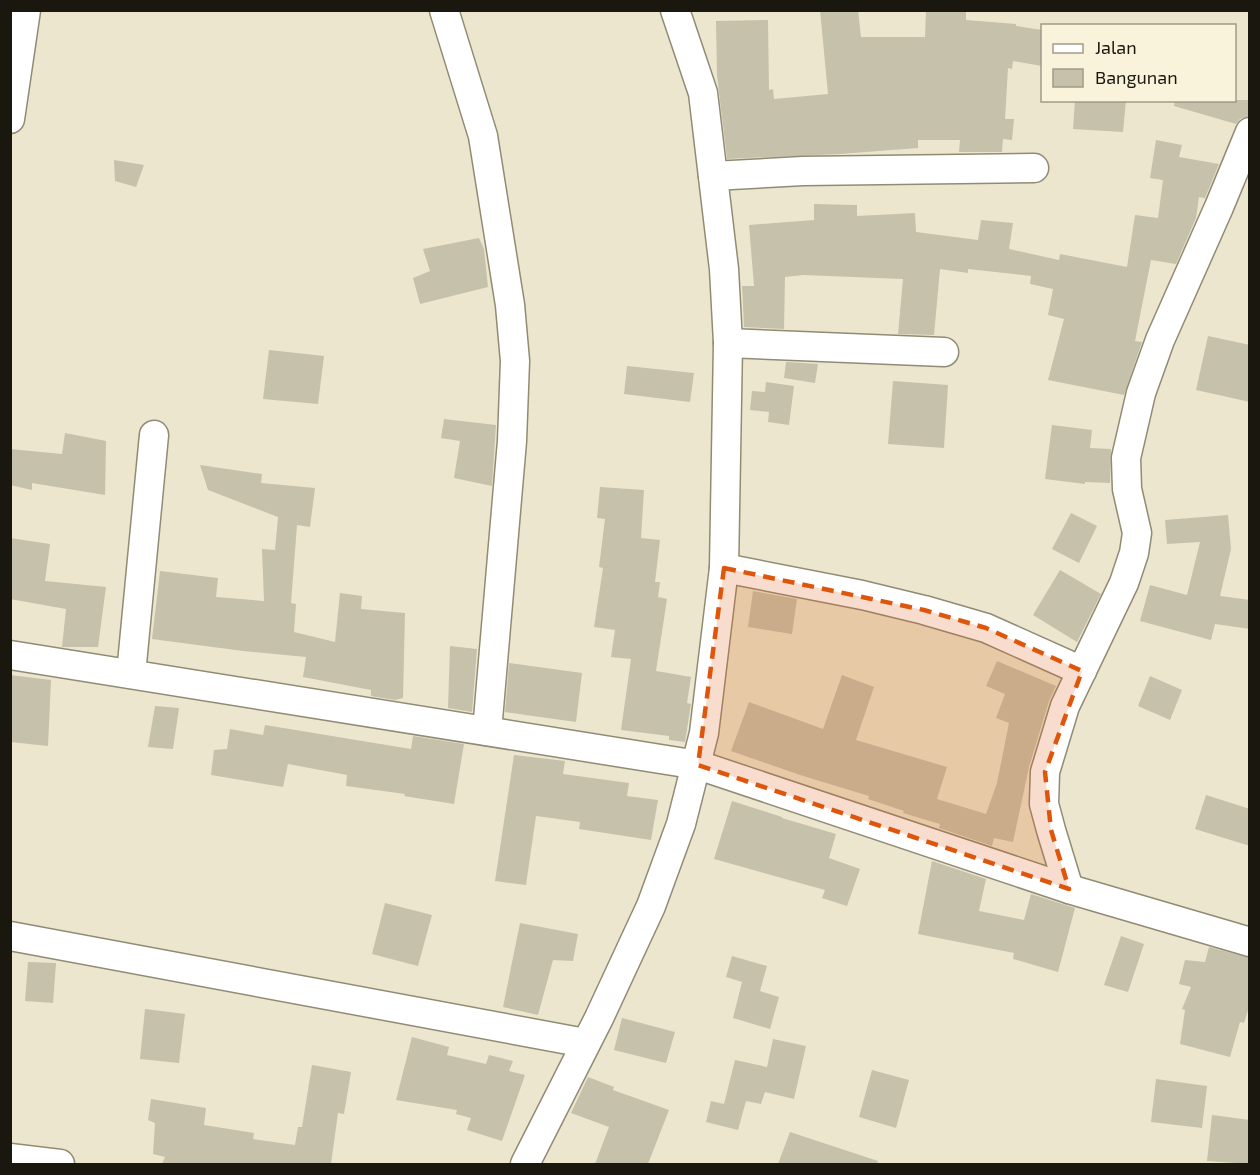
<svg xmlns="http://www.w3.org/2000/svg" width="1260" height="1175" font-family="'Exo 2',sans-serif">
<style>
.building{fill:#c6c1aa}
.lines{fill:none;stroke-linecap:round;stroke-linejoin:round}
.minor-casing{stroke:#918b75;stroke-width:31}
.minor{stroke:#fff;stroke-width:28}
.marked{fill:#de560c;fill-opacity:0.2;stroke:#de560c;stroke-width:4.5;stroke-dasharray:12 8;stroke-linejoin:round}
</style>
<rect width="100%" height="100%" fill="#ece6ce"/>
<g class="building">
<path d="M 820,10 L 858,10 L 861,37 L 925,37 L 926,10 L 966,10 L 966,20 L 1016,24 L 1016,26 L 1042,30 L 1042,66 L 1013,61 L 1012,69 L 1008,68 L 1005,119 L 1014,119 L 1012,140 L 1003,139 L 1002,152 L 959,152 L 960,140 L 918,140 L 918,148 L 840,154 L 727,159 L 717,75 L 716,21 L 768,20 L 769,90 L 773,89 L 774,99 L 828,94 Z"/>
<path d="M 1075,100 L 1126,100 L 1123,132 L 1073,129 Z"/>
<path d="M 1175,100 L 1250,100 L 1250,116 L 1240,119 L 1236,124 L 1174,106 Z"/>
<path d="M 1156,140 L 1182,145 L 1179,157 L 1219,164 L 1205,198 L 1199,197 L 1196,218 L 1176,264 L 1151,260 L 1135,341 L 1142,342 L 1124,395 L 1048,380 L 1064,319 L 1048,315 L 1053,289 L 1030,284 L 1031,276 L 968,269 L 968,273 L 940,269 L 934,335 L 898,334 L 903,279 L 803,275 L 785,277 L 784,329 L 744,327 L 742,286 L 754,286 L 749,225 L 814,220 L 814,204 L 857,205 L 857,216 L 915,213 L 916,232 L 978,240 L 981,220 L 1013,223 L 1009,249 L 1059,260 L 1060,254 L 1127,267 L 1135,215 L 1158,218 L 1163,180 L 1150,178 Z"/>
<path d="M 114,160 L 144,165 L 136,187 L 115,181 Z"/>
<path d="M 479,238 L 484,249 L 488,287 L 420,304 L 413,278 L 430,271 L 423,249 Z"/>
<path d="M 1208,336 L 1250,345 L 1250,402 L 1196,390 Z"/>
<path d="M 269,350 L 324,356 L 318,404 L 263,399 Z"/>
<path d="M 786,362 L 818,364 L 815,383 L 784,378 Z"/>
<path d="M 627,366 L 694,373 L 690,402 L 624,394 Z"/>
<path d="M 893,381 L 948,385 L 944,448 L 888,444 Z"/>
<path d="M 766,382 L 794,386 L 789,425 L 768,422 L 769,412 L 750,410 L 752,391 L 765,392 Z"/>
<path d="M 444,419 L 496,425 L 492,486 L 454,478 L 460,441 L 441,438 Z"/>
<path d="M 1052,425 L 1092,430 L 1090,448 L 1111,449 L 1110,483 L 1085,482 L 1085,484 L 1045,479 Z"/>
<path d="M 65,433 L 106,441 L 105,495 L 32,483 L 32,490 L 10,485 L 10,449 L 62,454 Z"/>
<path d="M 200,465 L 262,474 L 261,483 L 315,488 L 310,527 L 297,525 L 291,603 L 296,604 L 294,632 L 335,642 L 340,593 L 362,596 L 361,609 L 405,613 L 403,698 L 395,700 L 371,696 L 371,690 L 303,677 L 306,657 L 243,651 L 152,639 L 160,571 L 218,578 L 216,597 L 264,601 L 262,549 L 275,550 L 278,517 L 208,490 Z"/>
<path d="M 600,487 L 644,490 L 641,538 L 660,540 L 655,582 L 660,582 L 658,597 L 667,599 L 656,671 L 691,677 L 687,703 L 691,704 L 685,742 L 669,740 L 669,736 L 621,730 L 631,659 L 611,657 L 615,630 L 594,627 L 603,568 L 599,567 L 605,519 L 597,518 Z"/>
<path d="M 1071,513 L 1097,526 L 1079,563 L 1052,549 Z"/>
<path d="M 1228,515 L 1231,549 L 1220,596 L 1250,600 L 1250,629 L 1215,624 L 1211,640 L 1140,621 L 1150,585 L 1187,595 L 1200,542 L 1167,544 L 1165,520 Z"/>
<path d="M 10,538 L 50,544 L 45,581 L 106,587 L 98,647 L 62,647 L 66,609 L 10,599 Z"/>
<path d="M 1060,570 L 1101,594 L 1077,642 L 1033,615 Z"/>
<path d="M 753,591 L 797,599 L 792,634 L 748,627 Z"/>
<path d="M 450,646 L 477,649 L 472,712 L 448,708 Z"/>
<path d="M 997,661 L 1056,686 L 1049,701 L 1029,767 L 1013,842 L 994,838 L 992,846 L 939,828 L 940,824 L 903,813 L 904,811 L 868,799 L 869,796 L 800,775 L 731,751 L 749,702 L 823,729 L 842,675 L 874,687 L 856,740 L 947,767 L 937,799 L 986,814 L 997,783 L 1009,723 L 996,718 L 1005,694 L 986,686 Z"/>
<path d="M 509,663 L 582,673 L 576,722 L 505,712 Z"/>
<path d="M 10,675 L 51,680 L 48,746 L 10,742 Z"/>
<path d="M 1150,676 L 1182,690 L 1170,720 L 1138,706 Z"/>
<path d="M 155,706 L 179,708 L 173,749 L 148,747 Z"/>
<path d="M 265,725 L 411,749 L 413,736 L 464,744 L 454,804 L 404,796 L 405,794 L 346,786 L 347,775 L 288,764 L 283,787 L 211,775 L 214,750 L 227,749 L 230,729 L 263,735 Z"/>
<path d="M 514,755 L 565,761 L 563,774 L 629,783 L 627,796 L 658,800 L 651,840 L 579,829 L 580,822 L 536,816 L 526,885 L 495,881 Z"/>
<path d="M 1206,795 L 1250,809 L 1250,846 L 1195,829 Z"/>
<path d="M 732,801 L 782,817 L 782,818 L 836,834 L 829,858 L 860,869 L 847,906 L 822,898 L 825,890 L 714,859 Z"/>
<path d="M 932,861 L 986,879 L 979,911 L 1024,920 L 1031,894 L 1075,908 L 1058,972 L 1013,959 L 1014,953 L 918,934 Z"/>
<path d="M 385,903 L 432,915 L 418,966 L 372,954 Z"/>
<path d="M 520,923 L 578,934 L 573,961 L 553,960 L 538,1015 L 503,1007 Z"/>
<path d="M 1121,936 L 1144,944 L 1128,992 L 1104,985 Z"/>
<path d="M 1209,947 L 1250,958 L 1250,1004 L 1244,1023 L 1240,1022 L 1230,1057 L 1180,1044 L 1185,1010 L 1182,1009 L 1191,987 L 1179,984 L 1185,960 L 1205,962 Z"/>
<path d="M 732,956 L 767,966 L 760,991 L 779,997 L 770,1029 L 733,1018 L 742,982 L 726,977 Z"/>
<path d="M 28,962 L 56,963 L 53,1003 L 25,1001 Z"/>
<path d="M 145,1009 L 185,1014 L 179,1063 L 140,1059 Z"/>
<path d="M 622,1018 L 675,1032 L 666,1063 L 614,1050 Z"/>
<path d="M 412,1037 L 449,1047 L 447,1055 L 486,1064 L 489,1055 L 513,1061 L 509,1071 L 525,1075 L 502,1141 L 467,1130 L 471,1118 L 456,1114 L 457,1110 L 396,1100 Z"/>
<path d="M 773,1039 L 806,1046 L 794,1099 L 765,1092 L 761,1104 L 746,1101 L 738,1130 L 706,1122 L 711,1101 L 724,1104 L 735,1060 L 767,1067 Z"/>
<path d="M 312,1065 L 351,1072 L 344,1114 L 338,1113 L 331,1164 L 162,1164 L 165,1157 L 153,1154 L 155,1123 L 148,1120 L 151,1099 L 206,1108 L 204,1125 L 254,1133 L 253,1139 L 295,1145 L 298,1127 L 302,1127 Z"/>
<path d="M 872,1070 L 909,1080 L 896,1128 L 859,1117 Z"/>
<path d="M 588,1077 L 614,1087 L 613,1090 L 669,1110 L 648,1164 L 595,1164 L 609,1127 L 571,1113 Z"/>
<path d="M 1156,1079 L 1207,1086 L 1202,1128 L 1151,1122 Z"/>
<path d="M 1212,1115 L 1250,1120 L 1250,1164 L 1207,1161 Z"/>
<path d="M 790,1132 L 878,1161 L 877,1164 L 778,1164 Z"/>
</g>
<g class="lines">
<defs>
<g id="minor">
<path d="M 444,10 L 483,136 L 510,305 L 515,361 L 512,441 L 487,731"/>
<path d="M 10,119 L 26,10"/>
<path d="M 713,176 L 803,171 L 1034,168"/>
<path d="M 728,343 L 944,352"/>
<path d="M 724,568 L 862,595 L 924,610 L 986,628 L 1082,671"/>
<path d="M 10,655 L 698,765 L 1069,889 L 1250,942"/>
<path d="M 131,674 L 154,435"/>
<path d="M 1069,889 L 1051,830 L 1044,804 L 1045,772 L 1065,706 L 1124,583 L 1134,553 L 1137,533 L 1127,489 L 1126,458 L 1141,393 L 1160,340 L 1219,207 L 1250,132"/>
<path d="M 10,936 L 585,1043"/>
<path d="M 10,1158 L 60,1164"/>
<path d="M 525,1164 L 599,1018 L 651,906 L 681,824 L 704,733 L 724,568 L 728,343 L 724,269 L 703,93 L 675,10"/>
</g>
</defs>
<use href="#minor" class="minor-casing"/>
<use href="#minor" class="minor"/>
</g>
<path class="marked" d="M 724,568 L 924,610 L 986,628 L 1082,671 L 1045,772 L 1051,830 L 1069,889 L 698,765 Z"/>
<rect width="1260" height="1175" fill="none" stroke="#1a170f" stroke-width="24"/>
<rect x="1041" y="24" width="195" height="78" fill="#f9f3db" stroke="#a09b89" stroke-width="1.5"/>
<rect x="1053" y="44" width="30" height="9" fill="#ffffff" stroke="#a09b89" stroke-width="1.5"/>
<text x="1095" y="54" font-size="18" fill="#1a170f">Jalan</text>
<rect x="1053" y="69" width="30" height="18" fill="#c6c1aa" stroke="#a09b89" stroke-width="1.5"/>
<text x="1095" y="84" font-size="18" fill="#1a170f">Bangunan</text>
</svg>
